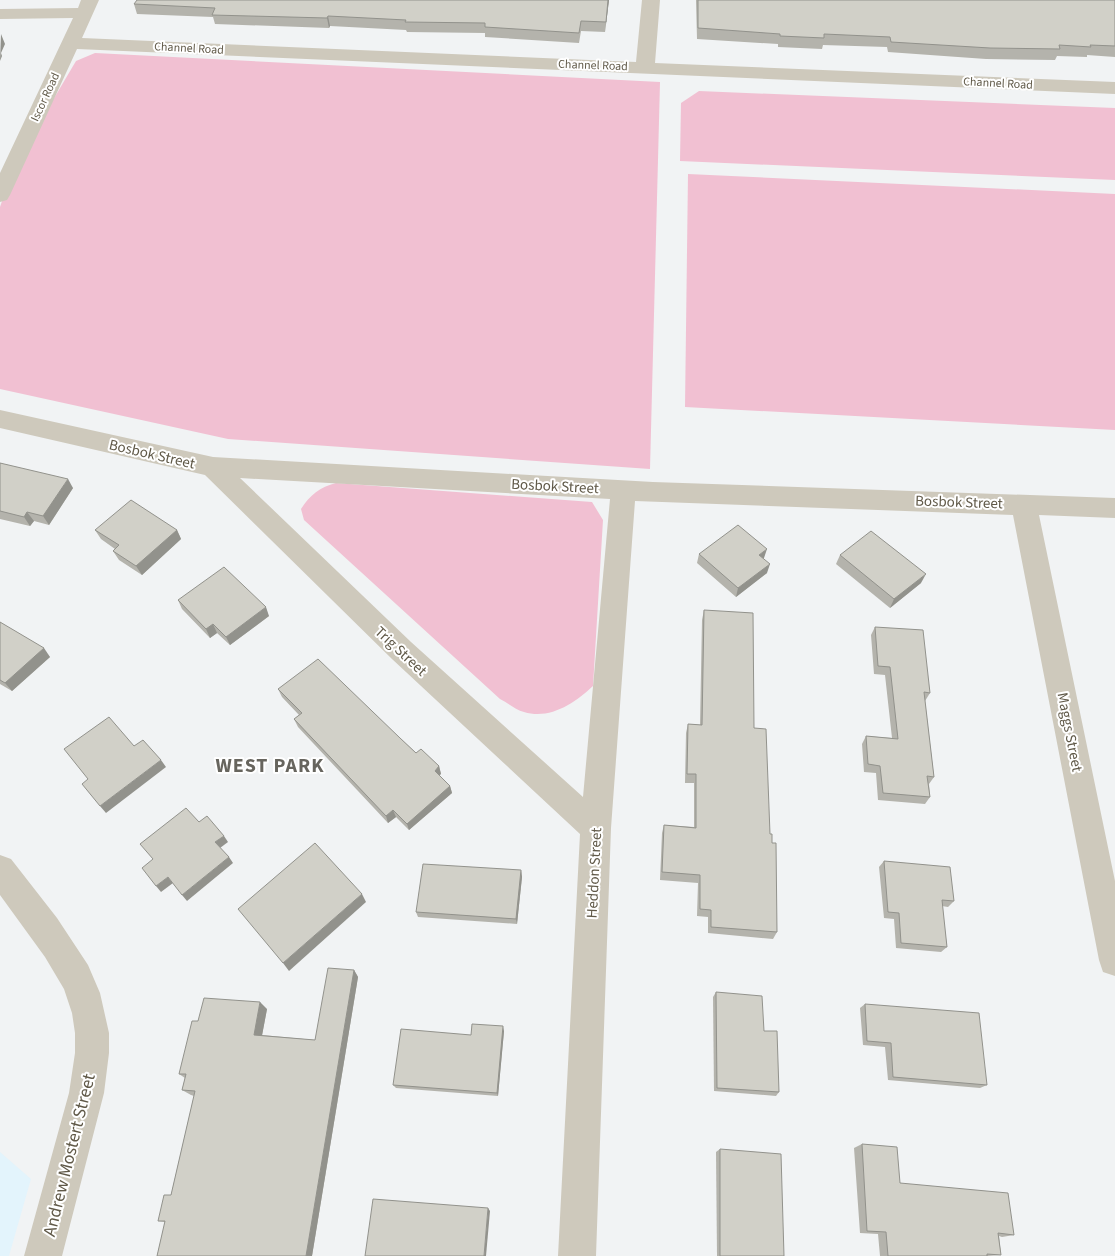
<svg xmlns="http://www.w3.org/2000/svg" width="1115" height="1256" font-family="'Source Sans 3',sans-serif">
<style>
.medical{fill:#e3f4fc}
.green{fill:#f1c0d2}
.lines{fill:none;stroke-linecap:round;stroke-linejoin:round}
.minor{fill:#cec9bc;fill-rule:evenodd}
.wall{fill:#b4b3ac}
.shaded-wall{fill:#92928c}
.building{fill:#d1d0c8;stroke:#92928c}
.labels{text-anchor:middle;stroke-width:4;stroke-linejoin:round;paint-order:stroke}
.far-street-label{font-size:12px;fill:#605948;stroke:#fff}
.street-label{font-size:15px;fill:#605948;stroke:#fff}
.near-street-label{font-size:18px;fill:#605948;stroke:#fff}
.district-label{font-size:20px;font-weight:bold;letter-spacing:1px;fill:#67655e;stroke:#fff}
</style>
<rect width="100%" height="100%" fill="#f1f3f4"/>
<path class="medical" d="M 0,1152 L 31,1179 L 9,1256 L 0,1256 Z"/>
<g class="green">
<path d="M 95,53 L 660,82 L 650,469 L 228,439 L 0,389 L 0,207 L 14,166 L 76,61 Z"/>
<path d="M 699,91 L 1115,108 L 1115,180 L 680,161 L 681,103 Z"/>
<path d="M 688,174 L 1115,194 L 1115,430 L 685,407 Z"/>
<path d="M 336,483 L 592,502 L 603,520 L 593,686 C 575,703 550,720 524,712 C 516,710 508,703 500,699 L 304,520 L 301,509 C 310,495 320,487 336,483 Z"/>
</g>
<g class="lines">
<g class="minor">
<path d="M 81,0 L 99,0 L 82,38 L 636,62 L 642,0 L 660,0 L 655,63 L 1115,82 L 1115,94 L 77,49 L 10,195 L 7,200 L 0,202 L 0,173 L 73,18 L 0,19 L 0,9 L 78,8 Z"/>
<path d="M 0,410 L 213,457 L 653,482 L 1115,498 L 1115,518 L 1039,515 L 1115,881 L 1115,976 L 1103,972 L 1099,960 L 1013,515 L 635,501 L 611,828 L 596,1256 L 558,1256 L 580,834 L 392,659 L 205,475 L 0,428 ZM 240,478 L 610,499 L 583,797 L 411,642 Z"/>
<path d="M 0,855 L 11,859 L 57,918 L 88,965 L 100,993 L 109,1033 L 109,1053 L 104,1093 L 62,1256 L 24,1256 L 69,1093 L 75,1053 L 75,1033 L 72,1013 L 64,989 L 45,957 L 0,895 Z"/>
</g>
</g>
<g class="wall">
<path d="M 609,0 L 605,32 L 581,31 L 579,43 L 485,37 L 485,33 L 407,32 L 406,30 L 330,26 L 329,28 L 215,24 L 213,17 L 137,14 L 134,4 Z"/>
<path d="M 696,0 L 1115,0 L 1115,57 L 1087,55 L 1087,57 L 1057,56 L 1055,60 L 986,59 L 888,52 L 887,47 L 823,45 L 822,49 L 778,47 L 778,44 L 697,39 Z"/>
<path d="M 0,463 L 73,488 L 49,525 L 34,521 L 30,526 L 0,519 Z"/>
<path d="M 95,530 L 177,530 L 181,539 L 142,575 L 119,560 L 113,551 L 115,549 L 101,539 Z"/>
<path d="M 699,554 L 764,558 L 763,559 L 767,573 L 736,597 L 697,563 Z"/>
<path d="M 840,555 L 921,583 L 890,608 L 836,564 Z"/>
<path d="M 178,600 L 269,616 L 230,645 L 217,633 L 210,638 L 182,609 Z"/>
<path d="M 704,610 L 754,728 L 770,834 L 772,843 L 777,932 L 773,939 L 708,933 L 708,917 L 697,916 L 698,883 L 660,880 L 662,833 L 664,825 L 694,827 L 694,783 L 685,783 L 686,733 L 688,724 L 700,725 L 702,620 Z"/>
<path d="M 0,622 L 50,657 L 12,691 L 0,684 Z"/>
<path d="M 875,627 L 930,693 L 925,701 L 934,777 L 929,784 L 930,797 L 925,804 L 878,800 L 876,773 L 864,772 L 862,744 L 866,736 L 892,738 L 885,675 L 874,674 L 871,635 Z"/>
<path d="M 278,689 L 400,738 L 416,753 L 439,766 L 441,774 L 439,775 L 450,786 L 452,793 L 409,830 L 396,817 L 388,823 L 298,727 L 294,719 L 299,715 L 282,697 Z"/>
<path d="M 884,861 L 954,901 L 948,907 L 942,906 L 947,947 L 941,952 L 896,948 L 894,919 L 884,918 L 879,867 Z"/>
<path d="M 521,870 L 522,877 L 517,924 L 418,917 L 416,912 Z"/>
<path d="M 354,970 L 358,977 L 312,1256 L 157,1256 L 165,1222 L 158,1221 L 171,1195 L 194,1096 L 191,1095 L 182,1090 L 185,1078 L 179,1074 L 198,1021 L 267,1009 L 262,1035 L 315,1040 Z"/>
<path d="M 716,992 L 764,1031 L 779,1092 L 776,1096 L 714,1091 L 713,997 Z"/>
<path d="M 865,1004 L 987,1085 L 980,1088 L 888,1080 L 885,1047 L 863,1045 L 860,1008 Z"/>
<path d="M 504,1031 L 498,1096 L 396,1088 L 393,1085 L 471,1035 Z"/>
<path d="M 862,1144 L 900,1183 L 1014,1235 L 1002,1237 L 999,1236 L 1001,1255 L 987,1256 L 880,1256 L 878,1234 L 860,1233 L 854,1148 Z"/>
<path d="M 720,1149 L 784,1256 L 717,1256 L 716,1152 Z"/>
</g>
<g class="shaded-wall">
<path d="M 608,0 L 609,0 L 605,32 L 606,22 Z"/>
<path d="M 328,16 L 330,26 L 329,28 L 327,18 Z"/>
<path d="M 1,34 L 5,44 L 1,53 L 2,56 L 0,61 Z"/>
<path d="M 68,479 L 73,488 L 49,525 L 43,516 Z"/>
<path d="M 27,512 L 34,521 L 30,526 L 24,517 Z"/>
<path d="M 177,530 L 181,539 L 142,575 L 136,566 Z"/>
<path d="M 767,549 L 764,558 L 757,564 L 759,555 Z"/>
<path d="M 770,564 L 767,573 L 736,597 L 738,588 Z"/>
<path d="M 926,574 L 921,583 L 890,608 L 894,599 Z"/>
<path d="M 266,607 L 269,616 L 230,645 L 226,637 Z"/>
<path d="M 213,624 L 217,633 L 210,638 L 206,629 Z"/>
<path d="M 44,648 L 50,657 L 12,691 L 5,683 Z"/>
<path d="M 161,760 L 166,767 L 106,813 L 100,806 Z"/>
<path d="M 439,766 L 441,774 L 436,778 L 435,771 Z"/>
<path d="M 450,786 L 452,793 L 409,830 L 407,824 Z"/>
<path d="M 393,810 L 396,817 L 388,823 L 386,816 Z"/>
<path d="M 224,836 L 228,842 L 220,848 L 215,842 Z"/>
<path d="M 229,857 L 233,863 L 187,901 L 182,895 Z"/>
<path d="M 521,870 L 522,877 L 517,924 L 516,919 Z"/>
<path d="M 168,877 L 173,883 L 161,892 L 156,886 Z"/>
<path d="M 362,894 L 366,902 L 289,971 L 283,963 Z"/>
<path d="M 354,970 L 358,977 L 312,1256 L 306,1256 Z"/>
<path d="M 260,1002 L 267,1009 L 261,1041 L 254,1035 Z"/>
<path d="M 503,1026 L 504,1031 L 498,1096 L 497,1093 Z"/>
<path d="M 488,1208 L 490,1211 L 486,1256 L 484,1256 Z"/>
</g>
<g class="building">
<path d="M 137,0 L 608,0 L 606,22 L 581,21 L 579,33 L 485,27 L 485,23 L 405,22 L 406,20 L 328,16 L 327,18 L 212,15 L 215,8 L 134,4 Z"/>
<path d="M 698,0 L 1115,0 L 1115,46 L 1090,45 L 1091,47 L 1059,45 L 1060,49 L 990,48 L 891,42 L 890,37 L 824,34 L 824,38 L 780,36 L 780,34 L 698,28 Z"/>
<path d="M 0,463 L 68,479 L 43,516 L 27,512 L 24,517 L 0,511 Z"/>
<path d="M 131,500 L 177,530 L 136,566 L 113,551 L 119,545 L 95,530 Z"/>
<path d="M 738,525 L 767,549 L 759,555 L 770,564 L 738,588 L 699,554 Z"/>
<path d="M 871,531 L 926,574 L 894,599 L 840,555 Z"/>
<path d="M 224,567 L 266,607 L 226,637 L 213,624 L 206,629 L 178,600 Z"/>
<path d="M 704,610 L 753,613 L 754,728 L 766,729 L 770,834 L 772,834 L 772,843 L 776,843 L 777,932 L 711,927 L 711,910 L 700,909 L 700,875 L 662,872 L 664,825 L 696,828 L 696,774 L 687,774 L 688,724 L 702,725 Z"/>
<path d="M 0,622 L 44,648 L 5,683 L 0,680 Z"/>
<path d="M 875,627 L 923,630 L 930,693 L 924,692 L 934,777 L 927,776 L 930,797 L 883,793 L 880,766 L 868,764 L 866,736 L 898,739 L 890,667 L 878,666 Z"/>
<path d="M 318,659 L 400,738 L 416,753 L 421,749 L 439,766 L 435,771 L 450,786 L 407,824 L 393,810 L 386,816 L 294,719 L 302,713 L 278,689 Z"/>
<path d="M 109,717 L 134,746 L 143,740 L 161,760 L 100,806 L 82,784 L 88,779 L 64,749 Z"/>
<path d="M 186,808 L 199,822 L 207,816 L 224,836 L 215,842 L 229,857 L 182,895 L 168,877 L 156,886 L 142,868 L 153,859 L 140,844 Z"/>
<path d="M 315,843 L 362,894 L 283,963 L 238,909 Z"/>
<path d="M 884,861 L 950,867 L 954,901 L 942,900 L 947,947 L 901,943 L 899,913 L 888,912 Z"/>
<path d="M 423,864 L 521,870 L 516,919 L 416,912 Z"/>
<path d="M 328,968 L 354,970 L 306,1256 L 157,1256 L 165,1221 L 158,1221 L 164,1195 L 171,1195 L 195,1091 L 182,1090 L 186,1074 L 179,1074 L 192,1021 L 198,1021 L 204,998 L 260,1002 L 254,1035 L 315,1040 Z"/>
<path d="M 716,992 L 762,996 L 764,1031 L 777,1031 L 779,1092 L 717,1088 Z"/>
<path d="M 865,1004 L 979,1013 L 987,1085 L 893,1077 L 891,1043 L 867,1041 Z"/>
<path d="M 472,1024 L 503,1026 L 497,1093 L 393,1085 L 401,1029 L 471,1035 Z"/>
<path d="M 862,1144 L 897,1147 L 900,1183 L 1008,1193 L 1014,1235 L 998,1233 L 1001,1255 L 987,1254 L 987,1256 L 888,1256 L 886,1232 L 867,1231 Z"/>
<path d="M 720,1149 L 781,1154 L 784,1256 L 720,1256 Z"/>
<path d="M 373,1199 L 488,1208 L 484,1256 L 365,1256 Z"/>
</g>
<g class="labels">
<g class="far-street-label">
<text transform="translate(189 48) rotate(3)" y="4">Channel Road</text>
<text transform="translate(593 65) rotate(2)" y="4">Channel Road</text>
<text transform="translate(998 83) rotate(3)" y="4">Channel Road</text>
<text transform="translate(45 97) rotate(-65)" y="4">Iscor Road</text>
</g>
<g class="street-label">
<text transform="translate(152 454) rotate(13)" y="5">Bosbok Street</text>
<text transform="translate(555 486) rotate(3)" y="5">Bosbok Street</text>
<text transform="translate(959 502) rotate(2)" y="5">Bosbok Street</text>
<text transform="translate(401 651) rotate(43)" y="5">Trig Street</text>
<text transform="translate(1070 732) rotate(79)" y="5">Maggs Street</text>
<text transform="translate(594 873) rotate(-87)" y="5">Heddon Street</text>
</g>
<g class="near-street-label">
<text transform="translate(69 1155) rotate(-76)" y="6">Andrew Mostert Street</text>
</g>
<g class="district-label">
<text x="270" y="772">WEST PARK</text>
</g>
</g>
</svg>
